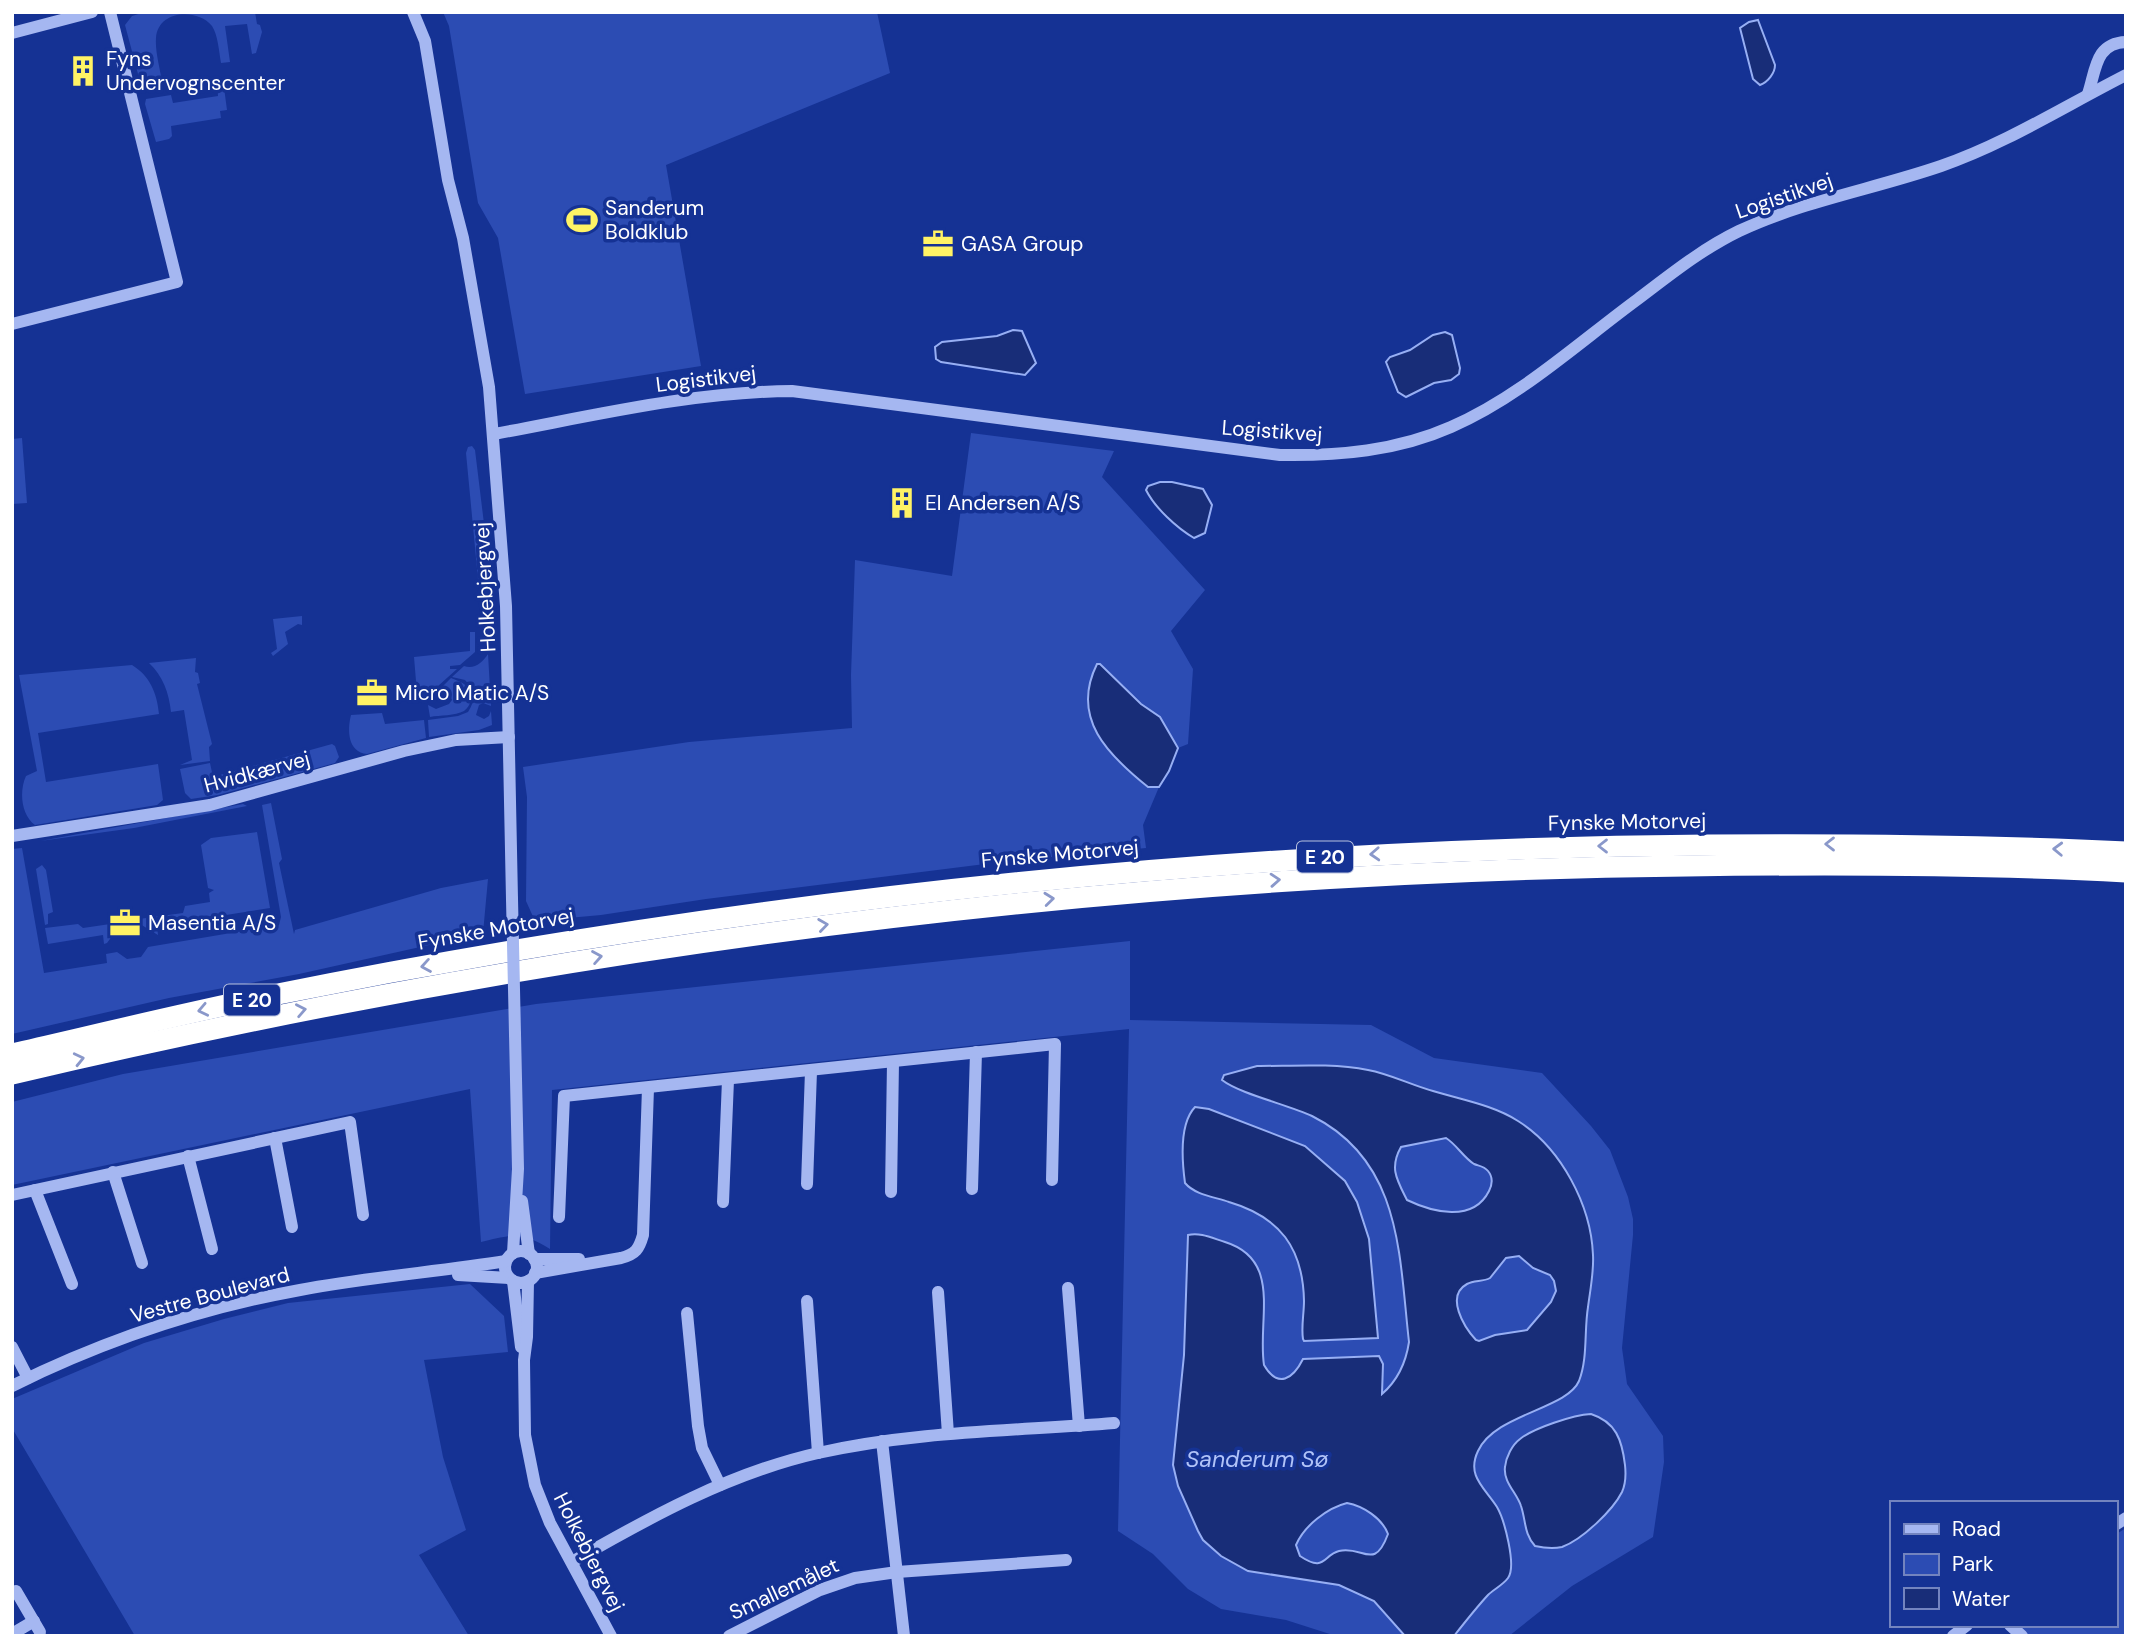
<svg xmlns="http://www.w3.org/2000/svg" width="2138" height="1648" font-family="'DM Sans',sans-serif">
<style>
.green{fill:#2c4cb3}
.water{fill:#182d78;stroke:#97aff4;stroke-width:2;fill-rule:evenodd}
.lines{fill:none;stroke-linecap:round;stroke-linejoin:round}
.minor{stroke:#a5b7f1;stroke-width:12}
.highway{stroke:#fff;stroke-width:21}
.minor-bridge{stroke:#a5b7f1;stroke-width:12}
.oneway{stroke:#8a98ca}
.labels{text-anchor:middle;stroke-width:7;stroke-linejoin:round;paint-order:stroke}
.shield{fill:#153294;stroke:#b9c2df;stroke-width:2}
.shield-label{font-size:19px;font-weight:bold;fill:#fff}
.poi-label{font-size:21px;fill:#fff;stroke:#153294;text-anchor:start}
.street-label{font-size:21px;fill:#fff;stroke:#153294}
.water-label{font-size:23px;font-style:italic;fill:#b1c3f8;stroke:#153294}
</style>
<rect width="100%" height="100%" fill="#153294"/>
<g class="green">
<path d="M 145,12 L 255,12 L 257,24 L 260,25 L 262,32 L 256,53 L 252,54 L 247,24 L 225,26 L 230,62 L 221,63 C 219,52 218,35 212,26 C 197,8 158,10 156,38 C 155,52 160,68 162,82 L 169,81 L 166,84 L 142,89 L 125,25 L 132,16 Z"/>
<path d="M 443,12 L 877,12 L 890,73 L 666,165 L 701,366 L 525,394 L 498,238 L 478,203 L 449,26 Z"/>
<path d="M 223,80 L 227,110 L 220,111 L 221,118 L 171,126 L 172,136 L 169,139 L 156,142 L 145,104 L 146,99 L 171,95 L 173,103 L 218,96 L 217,81 Z"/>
<path d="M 971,433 L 1114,451 L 1102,477 L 1205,590 L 1171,631 L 1193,669 L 1188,744 L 1178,748 L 1160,717 L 1141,704 L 1123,686 L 1148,787 L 1159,787 L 1143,825 L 1146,848 L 1001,862 L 706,899 L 601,915 L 535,921 L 526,901 L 527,797 L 523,767 L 689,742 L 852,728 L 851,675 L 855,560 L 952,576 Z"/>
<path d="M 22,438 L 27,503 L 12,504 L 12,439 Z"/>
<path d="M 472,446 L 475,450 L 486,540 L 486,576 L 491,616 L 485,614 L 478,579 L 466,453 L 468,447 Z"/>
<path d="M 302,616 L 302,625 L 298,624 L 285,632 L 288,644 L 273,656 L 271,653 L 277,649 L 273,619 Z"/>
<path d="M 470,632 L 475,632 L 475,652 L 460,665 L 450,666 L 450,669 L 457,669 L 428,695 L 422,696 L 417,693 L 414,657 L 470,651 Z"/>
<path d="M 488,654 L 491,706 L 483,703 L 479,705 L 476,715 L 484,719 L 489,716 L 491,711 L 492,725 L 479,730 L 429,737 L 428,720 L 458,716 L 468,712 C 476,700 475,690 465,680 L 452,677 L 464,666 C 474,670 483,662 488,654 Z"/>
<path d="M 196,658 L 195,672 L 198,673 L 200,683 L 197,684 L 212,744 L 209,747 L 210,761 L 180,765 L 192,760 L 184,710 L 171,712 C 169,693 163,676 149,663 Z"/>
<path d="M 132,665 C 150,676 157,693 159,714 L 38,733 L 46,782 L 158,764 L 163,800 L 157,805 L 35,825 C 21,815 19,791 26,776 L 37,771 L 19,675 Z"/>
<path d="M 451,678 C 461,682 475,687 471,701 C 469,705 468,708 464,711 C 455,716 440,715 430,717 L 428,705 L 436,709 L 449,704 L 452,700 L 451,697 L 440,689 Z"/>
<path d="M 382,713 L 385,724 L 424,720 L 426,738 L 367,754 C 348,752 347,731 351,715 Z"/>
<path d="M 332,744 L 335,746 L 339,757 L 335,763 L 218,795 L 191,799 L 185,793 L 180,769 L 210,763 L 213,777 Z"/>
<path d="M 271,803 L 282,859 L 279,863 L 294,934 L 295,930 L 441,888 L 488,879 L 483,933 L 299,974 L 169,998 L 12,1034 L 12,849 L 22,848 L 44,973 L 107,963 L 106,954 L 117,952 L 127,959 L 141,957 L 148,947 L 279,925 L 281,917 L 262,805 Z"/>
<path d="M 243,804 L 247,806 L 134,828 L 40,841 Z"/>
<path d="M 257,832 L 270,908 L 157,926 L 158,935 L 140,924 L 139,919 L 183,913 L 185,906 L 210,902 L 209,893 L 214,890 L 208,888 L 201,845 L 211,838 Z"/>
<path d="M 42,865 L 46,870 L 53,912 L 48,914 L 48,924 L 45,925 L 36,869 Z"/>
<path d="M 117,923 L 118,928 L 107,943 L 104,944 L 103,935 L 48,944 L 45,928 L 78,924 L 83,928 Z"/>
<path d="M 1130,941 L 1130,1020 L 1371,1025 L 1434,1058 L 1542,1073 L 1591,1126 L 1610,1150 L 1628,1197 L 1633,1219 L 1633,1235 L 1622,1348 L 1627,1384 L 1663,1436 L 1664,1462 L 1653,1537 L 1572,1586 L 1509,1636 L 1336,1636 L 1286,1620 L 1221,1609 L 1188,1589 L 1153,1554 L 1118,1531 L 1129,1029 L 552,1090 L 550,1249 C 523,1232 511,1234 481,1242 L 470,1089 L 12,1185 L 12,1102 L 123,1074 L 536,1004 Z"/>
<path d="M 470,1284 L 504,1316 L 508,1352 L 424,1360 L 443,1457 L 466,1530 L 419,1555 L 469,1636 L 135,1636 L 12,1428 L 12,1399 L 144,1343 L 224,1319 L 288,1303 Z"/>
<path d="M 2126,1528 L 2126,1636 L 2023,1636 L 2017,1625 L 2115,1625 L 2115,1535 Z"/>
</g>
<g class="water">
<path d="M 1758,20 L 1775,65 C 1775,73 1768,82 1760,85 L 1753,79 L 1740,28 L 1749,22 Z"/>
<path d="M 1013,330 L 1022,331 L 1036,363 L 1025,375 L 941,362 L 936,359 L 935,347 L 942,342 L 997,336 Z"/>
<path d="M 1445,332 L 1452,335 L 1460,368 L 1459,374 L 1451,380 L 1434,383 L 1406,397 L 1398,392 L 1386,362 L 1390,357 L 1410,350 L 1433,335 Z"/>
<path d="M 1160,482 L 1172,482 L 1203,489 L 1212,505 L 1205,533 L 1194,538 C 1177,528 1155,508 1146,490 L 1148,486 Z"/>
<path d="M 1097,664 L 1100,664 L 1141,704 L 1160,717 L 1178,748 L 1169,771 L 1159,787 L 1148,787 C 1108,755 1070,718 1097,664 Z"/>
<path d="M 1257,1066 C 1293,1066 1332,1063 1368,1070 C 1390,1074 1411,1085 1433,1091 C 1462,1100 1493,1105 1518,1121 C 1561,1148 1591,1205 1593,1255 C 1594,1272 1590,1291 1588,1307 C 1584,1331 1588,1358 1579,1381 C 1567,1409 1495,1414 1478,1451 C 1466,1476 1485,1488 1497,1507 C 1504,1519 1517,1566 1508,1578 C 1503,1585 1494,1589 1488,1595 C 1476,1608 1465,1622 1454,1636 L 1405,1636 L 1374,1601 L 1339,1585 L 1248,1571 L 1221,1556 L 1203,1540 L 1198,1531 L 1178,1486 L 1173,1465 L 1184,1355 L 1188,1235 C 1200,1232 1212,1238 1225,1242 C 1283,1260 1257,1320 1264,1365 C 1278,1389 1293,1379 1303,1359 L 1379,1356 L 1383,1364 L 1382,1394 C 1397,1381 1406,1362 1409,1342 C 1399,1255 1402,1161 1312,1116 C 1289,1105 1240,1094 1222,1080 L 1224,1075 ZM 1446,1138 C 1457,1145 1463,1157 1474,1164 C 1479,1166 1484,1166 1488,1171 C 1493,1177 1492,1185 1489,1191 C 1473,1223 1432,1212 1407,1200 C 1397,1180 1389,1168 1401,1147 ZM 1519,1256 L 1533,1268 L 1550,1275 L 1554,1281 L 1556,1291 L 1551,1302 L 1527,1330 L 1495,1335 L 1479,1341 L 1476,1340 C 1464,1327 1445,1296 1467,1284 C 1474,1280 1483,1282 1490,1278 L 1506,1258 ZM 1347,1503 C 1363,1506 1382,1518 1388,1534 C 1374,1572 1363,1545 1339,1551 C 1323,1555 1325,1573 1300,1556 L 1296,1545 C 1304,1526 1327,1508 1347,1503 Z"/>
<path d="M 1195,1107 L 1209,1109 L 1305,1146 L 1345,1181 L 1357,1202 L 1369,1239 L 1378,1338 L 1304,1341 L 1303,1339 C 1301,1327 1304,1314 1304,1301 C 1303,1248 1280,1217 1229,1202 C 1215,1197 1195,1195 1185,1183 C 1182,1161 1179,1124 1195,1107 Z"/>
<path d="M 1591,1414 C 1616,1422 1622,1440 1625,1465 C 1626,1474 1626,1483 1622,1492 C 1613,1510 1582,1540 1562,1547 C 1553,1549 1544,1548 1535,1546 C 1524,1534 1526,1521 1521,1506 C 1517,1493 1503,1482 1505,1467 C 1506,1457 1512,1445 1520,1439 C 1534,1428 1573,1415 1591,1414 Z"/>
</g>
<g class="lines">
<g class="minor">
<path d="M 413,12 L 425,41 L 448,180 L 463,238 L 489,387 L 506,606 L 512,899"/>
<path d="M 12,33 L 92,12"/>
<path d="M 2088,94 C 2096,70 2095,43 2126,42"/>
<path d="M 12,324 L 177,282 L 110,12"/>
<path d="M 494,434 C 592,416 691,392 792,391 L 1280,455 C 1338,456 1397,451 1451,427 C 1520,397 1578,343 1638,299 C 1671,274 1702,249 1739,231 C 1803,201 1874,189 1941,166 C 2005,144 2065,106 2126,75"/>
<path d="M 12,836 L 210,805 L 404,751 L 456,740 L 509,737"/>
<path d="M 275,1138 L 292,1227"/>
<path d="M 188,1156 L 212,1249"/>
<path d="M 113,1172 L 142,1263"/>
<path d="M 807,1184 L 811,1071"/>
<path d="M 972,1189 L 976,1052"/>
<path d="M 35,1190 L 72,1284"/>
<path d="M 891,1192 L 893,1062"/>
<path d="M 12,1195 L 350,1122 L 363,1215"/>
<path d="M 522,1201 L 529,1254"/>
<path d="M 723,1202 L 728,1080"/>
<path d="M 559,1217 L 564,1096 L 1055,1044 L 1052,1180"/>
<circle cx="521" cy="1267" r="16"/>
<path d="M 513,1253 L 518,1169 L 515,1034"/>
<path d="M 534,1259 L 579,1259"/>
<path d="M 535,1273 L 621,1258 C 636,1254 639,1249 643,1235 L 648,1088"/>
<path d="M 458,1275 L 509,1278"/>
<path d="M 513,1281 L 521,1347"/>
<path d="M 528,1281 L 527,1337 L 524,1360 L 525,1435 L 535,1485 L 550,1523 L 611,1636"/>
<path d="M 1068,1288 L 1079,1426"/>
<path d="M 938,1292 L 948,1434"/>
<path d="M 807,1301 L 818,1453"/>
<path d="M 687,1313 L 698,1426 L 702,1448 L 720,1485"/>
<path d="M 12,1347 L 28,1378"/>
<path d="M 12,1386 C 103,1341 201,1308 300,1290 C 368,1277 437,1272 506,1261"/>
<path d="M 882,1441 L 904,1636"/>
<path d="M 2115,1525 L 2126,1518"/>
<path d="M 572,1562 C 650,1517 730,1473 818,1453 C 915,1431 1015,1431 1114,1423"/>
<path d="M 16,1591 L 40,1632"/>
<path d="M 2010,1625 L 2022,1636"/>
<path d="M 12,1634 L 34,1621"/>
<path d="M 729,1636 L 820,1590 L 855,1578 L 897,1572 L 1066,1560"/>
<path d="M 1953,1636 L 1967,1625"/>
</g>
<g class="highway">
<path d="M 12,1054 C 99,1034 186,1013 273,995 C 746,900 1226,849 1708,845 C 1848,844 1987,845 2126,852"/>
<path d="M 12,1074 C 562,944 1122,872 1687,866 C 1833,864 1980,864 2126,872"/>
</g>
<path class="minor-bridge" d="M 512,899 L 515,1034"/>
</g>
<defs><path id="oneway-chevron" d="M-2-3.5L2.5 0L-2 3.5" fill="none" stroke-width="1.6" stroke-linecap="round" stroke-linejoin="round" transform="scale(1.75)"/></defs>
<g class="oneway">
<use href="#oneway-chevron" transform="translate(1830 844) rotate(-180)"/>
<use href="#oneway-chevron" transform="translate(1603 846) rotate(180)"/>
<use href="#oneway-chevron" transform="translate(2058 849) rotate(-178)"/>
<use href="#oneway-chevron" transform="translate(1375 854) rotate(177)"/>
<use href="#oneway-chevron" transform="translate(1275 880) rotate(-4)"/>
<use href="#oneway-chevron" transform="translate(1049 899) rotate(-6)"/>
<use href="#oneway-chevron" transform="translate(823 925) rotate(-8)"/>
<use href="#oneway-chevron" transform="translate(597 957) rotate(-10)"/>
<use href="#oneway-chevron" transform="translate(426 966) rotate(170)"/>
<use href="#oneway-chevron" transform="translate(203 1010) rotate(168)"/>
<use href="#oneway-chevron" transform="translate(301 1010) rotate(-11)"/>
<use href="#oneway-chevron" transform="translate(79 1059) rotate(-13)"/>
</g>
<defs>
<symbol id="building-bare" viewBox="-9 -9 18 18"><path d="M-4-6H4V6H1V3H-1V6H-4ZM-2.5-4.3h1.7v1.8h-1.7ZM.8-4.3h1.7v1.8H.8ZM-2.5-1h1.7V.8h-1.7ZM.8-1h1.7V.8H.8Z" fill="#fff365" stroke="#153294" stroke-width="2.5" paint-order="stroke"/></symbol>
<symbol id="stadium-bare" viewBox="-9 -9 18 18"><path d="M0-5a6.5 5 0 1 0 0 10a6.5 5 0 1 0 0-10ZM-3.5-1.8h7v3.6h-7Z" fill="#fff365" stroke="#153294" stroke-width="2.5" paint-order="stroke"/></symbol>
<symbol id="office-bare" viewBox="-9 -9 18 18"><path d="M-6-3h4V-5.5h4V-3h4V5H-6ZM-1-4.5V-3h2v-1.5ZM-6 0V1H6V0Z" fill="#fff365" stroke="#153294" stroke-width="2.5" paint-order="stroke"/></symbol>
</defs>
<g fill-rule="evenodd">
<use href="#building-bare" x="61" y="49" width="44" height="44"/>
<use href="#stadium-bare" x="560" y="198" width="44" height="44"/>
<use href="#office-bare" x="916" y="222" width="44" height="44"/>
<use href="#building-bare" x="880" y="481" width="44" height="44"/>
<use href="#office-bare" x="350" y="671" width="44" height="44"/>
<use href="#office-bare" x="103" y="901" width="44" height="44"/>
</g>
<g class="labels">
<g class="shield">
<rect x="1297" y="841.5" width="56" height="31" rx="5"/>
<rect x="224" y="984.5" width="56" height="31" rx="5"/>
</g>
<g class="shield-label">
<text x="1325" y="864">E 20</text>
<text x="252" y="1007">E 20</text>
</g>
<g class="poi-label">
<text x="106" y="66">Fyns<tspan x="106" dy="24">Undervognscenter</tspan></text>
<text x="605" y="215">Sanderum<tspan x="605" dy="24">Boldklub</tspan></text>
<text x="961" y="251">GASA Group</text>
<text x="925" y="510">El Andersen A/S</text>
<text x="395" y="700">Micro Matic A/S</text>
<text x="148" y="930">Masentia A/S</text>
</g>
<g class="street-label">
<text transform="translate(1784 196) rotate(-19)" y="7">Logistikvej</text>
<text transform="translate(706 379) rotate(-7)" y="7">Logistikvej</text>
<text transform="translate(1272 431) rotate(4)" y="7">Logistikvej</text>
<text transform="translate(485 587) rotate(-93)" y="7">Holkebjergvej</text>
<text transform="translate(257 772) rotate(-15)" y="7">Hvidkærvej</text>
<text transform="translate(1627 822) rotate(-1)" y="7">Fynske Motorvej</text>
<text transform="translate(1060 854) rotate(-5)" y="7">Fynske Motorvej</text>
<text transform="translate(496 929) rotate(-10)" y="7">Fynske Motorvej</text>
<text transform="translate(210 1295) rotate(-15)" y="7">Vestre Boulevard</text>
<text transform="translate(589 1552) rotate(63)" y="7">Holkebjergvej</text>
<text transform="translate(784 1589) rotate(-25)" y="7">Smallemålet</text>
</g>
<g class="water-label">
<text x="1257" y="1467">Sanderum Sø</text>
</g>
</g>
<rect width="2138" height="1648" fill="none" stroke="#ffffff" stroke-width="28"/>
<rect x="1890" y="1501" width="228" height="126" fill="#153294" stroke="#7384bf" stroke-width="2"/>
<rect x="1904" y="1524" width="35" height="10" fill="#a5b7f1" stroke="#7384bf" stroke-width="2"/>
<text x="1952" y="1536" font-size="21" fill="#ffffff">Road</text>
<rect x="1904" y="1554" width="35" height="21" fill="#2c4cb3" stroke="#7384bf" stroke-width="2"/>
<text x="1952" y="1571" font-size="21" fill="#ffffff">Park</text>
<rect x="1904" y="1588" width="35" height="21" fill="#182d78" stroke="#7384bf" stroke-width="2"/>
<text x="1952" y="1606" font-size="21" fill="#ffffff">Water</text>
</svg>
